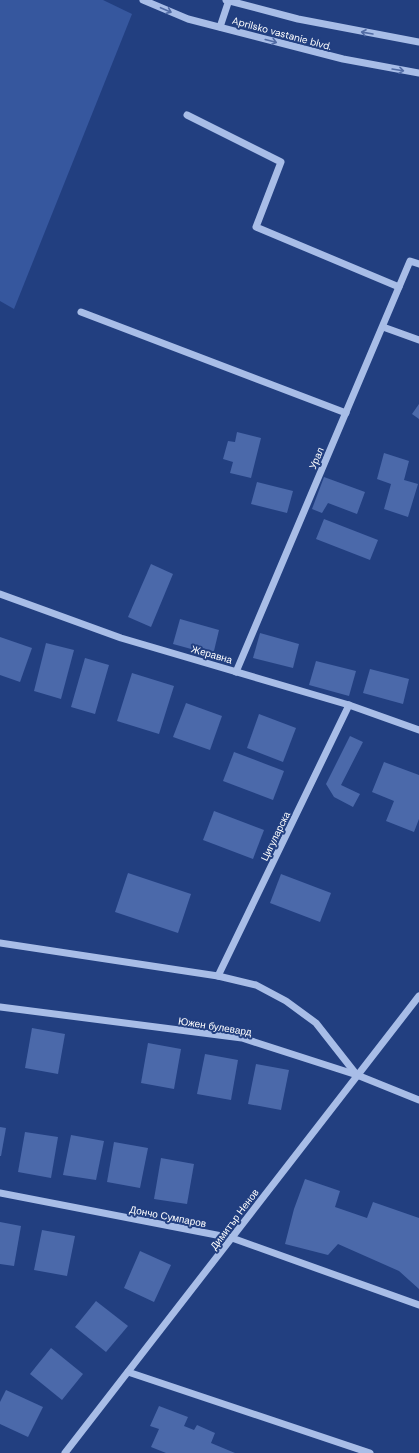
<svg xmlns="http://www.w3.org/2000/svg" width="419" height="1453" font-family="'DM Sans',sans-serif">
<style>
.green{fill:#36579e}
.building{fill:#4b69aa}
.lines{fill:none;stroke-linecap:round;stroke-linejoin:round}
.minor{stroke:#a8bde7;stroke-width:7}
.oneway{stroke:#516ba4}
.labels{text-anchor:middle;stroke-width:4;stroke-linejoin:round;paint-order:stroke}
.street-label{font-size:10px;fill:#fff;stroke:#223f80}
</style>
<rect width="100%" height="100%" fill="#223f80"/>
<path class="green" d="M 0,0 L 103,0 L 132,14 L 14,309 L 0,301 Z"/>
<g class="building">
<path d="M 419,404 L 419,419 L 412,414 Z"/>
<path d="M 237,432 L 261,438 L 251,478 L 230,473 L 233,462 L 223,459 L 228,441 L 235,442 Z"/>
<path d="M 384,453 L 409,461 L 404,480 L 418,484 L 408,517 L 384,509 L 391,484 L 377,479 Z"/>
<path d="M 324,477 L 365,492 L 357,514 L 328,503 L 322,513 L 312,509 Z"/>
<path d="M 257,482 L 293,491 L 287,513 L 251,504 Z"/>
<path d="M 324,519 L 378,540 L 370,560 L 316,539 Z"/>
<path d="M 151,564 L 173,574 L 151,627 L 128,617 Z"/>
<path d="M 180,619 L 219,630 L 213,655 L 173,644 Z"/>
<path d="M 260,633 L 299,644 L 293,668 L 253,658 Z"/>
<path d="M 0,637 L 32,648 L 20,682 L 0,675 Z"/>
<path d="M 46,643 L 74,650 L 61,699 L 34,691 Z"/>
<path d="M 85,658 L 109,665 L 95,714 L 71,707 Z"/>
<path d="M 316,661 L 356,671 L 349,696 L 309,685 Z"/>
<path d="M 370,669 L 409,679 L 403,704 L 363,693 Z"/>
<path d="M 132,673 L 174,686 L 159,734 L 117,721 Z"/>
<path d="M 186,703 L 222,716 L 210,750 L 173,737 Z"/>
<path d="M 259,714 L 296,728 L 283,762 L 247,748 Z"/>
<path d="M 350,736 L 363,742 L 341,785 L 360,794 L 353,807 L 334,797 L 326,784 Z"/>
<path d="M 234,752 L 284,771 L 273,800 L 223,781 Z"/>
<path d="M 384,762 L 419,775 L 419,819 L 414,832 L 386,821 L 394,801 L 372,792 Z"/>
<path d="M 214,811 L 264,830 L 253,859 L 203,840 Z"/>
<path d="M 128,873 L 191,894 L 178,933 L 115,912 Z"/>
<path d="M 281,874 L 331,893 L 320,922 L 270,903 Z"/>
<path d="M 32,1028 L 65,1034 L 58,1074 L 25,1068 Z"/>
<path d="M 148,1043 L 181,1049 L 174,1089 L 141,1083 Z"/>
<path d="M 205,1054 L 238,1060 L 231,1100 L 197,1094 Z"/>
<path d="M 256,1064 L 289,1070 L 281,1110 L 248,1104 Z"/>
<path d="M 0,1127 L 6,1128 L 1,1156 L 0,1156 Z"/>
<path d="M 25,1132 L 58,1137 L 51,1178 L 18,1172 Z"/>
<path d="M 71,1135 L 104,1141 L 96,1180 L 63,1175 Z"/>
<path d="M 114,1142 L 148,1148 L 140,1188 L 107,1182 Z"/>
<path d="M 161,1158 L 194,1164 L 187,1204 L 154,1199 Z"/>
<path d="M 305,1179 L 340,1191 L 335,1207 L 367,1218 L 373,1202 L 419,1218 L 419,1289 L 399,1271 L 338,1244 L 328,1255 L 285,1244 L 294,1209 Z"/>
<path d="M 0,1222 L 21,1226 L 14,1266 L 0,1264 Z"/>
<path d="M 42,1230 L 75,1236 L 67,1276 L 34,1270 Z"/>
<path d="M 140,1251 L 171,1265 L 154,1302 L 124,1288 Z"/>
<path d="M 96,1301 L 128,1326 L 106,1352 L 75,1327 Z"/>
<path d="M 51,1348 L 83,1374 L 62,1400 L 30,1374 Z"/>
<path d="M 6,1390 L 43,1407 L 28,1437 L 0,1424 L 0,1402 Z"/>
<path d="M 159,1406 L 188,1417 L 184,1426 L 194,1430 L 197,1425 L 215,1433 L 211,1443 L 235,1453 L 166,1453 L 151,1447 L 159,1429 L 150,1426 Z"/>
</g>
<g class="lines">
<g class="minor">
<path d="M 143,0 L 188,19 L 343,59 L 419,73"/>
<path d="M 226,0 L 298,19 L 419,42"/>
<path d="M 220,27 L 229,0"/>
<path d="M 187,115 L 281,162 L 256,227 L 399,287"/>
<path d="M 81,312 L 346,413"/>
<path d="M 383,327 L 419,340"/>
<path d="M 0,594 L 121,638 L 349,705 L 419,730"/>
<path d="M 236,672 L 410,261 L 419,264"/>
<path d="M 0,943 L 218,976 L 256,985 L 286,1001 L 316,1023 L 356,1074"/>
<path d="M 218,976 L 349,705"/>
<path d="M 0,1007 L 242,1038 L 357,1075 L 419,1100"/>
<path d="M 0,1193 L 232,1238 L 419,1305"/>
<path d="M 128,1372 L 370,1453"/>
<path d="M 65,1453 L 419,996"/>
</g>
</g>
<defs><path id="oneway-shaft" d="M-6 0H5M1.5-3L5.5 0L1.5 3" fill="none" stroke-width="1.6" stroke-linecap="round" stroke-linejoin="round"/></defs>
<g class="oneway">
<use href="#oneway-shaft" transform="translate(166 10) rotate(23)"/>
<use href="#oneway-shaft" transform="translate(367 33) rotate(-170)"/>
<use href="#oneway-shaft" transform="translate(271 41) rotate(15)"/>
<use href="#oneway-shaft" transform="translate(398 70) rotate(9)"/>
</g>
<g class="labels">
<g class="street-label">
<text transform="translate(282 33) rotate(15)" y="4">Aprilsko vastanie blvd.</text>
<text transform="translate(316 458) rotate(-67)" y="4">Урал</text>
<text transform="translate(212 654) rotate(16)" y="4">Жеравна</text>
<text transform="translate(275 836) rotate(-64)" y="4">Цигуларска</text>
<text transform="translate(215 1026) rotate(9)" y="4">Южен булевард</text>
<text transform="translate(168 1216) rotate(11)" y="4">Дончо Сумпаров</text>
<text transform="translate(234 1219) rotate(-53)" y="4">Димитър Ненов</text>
</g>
</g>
</svg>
